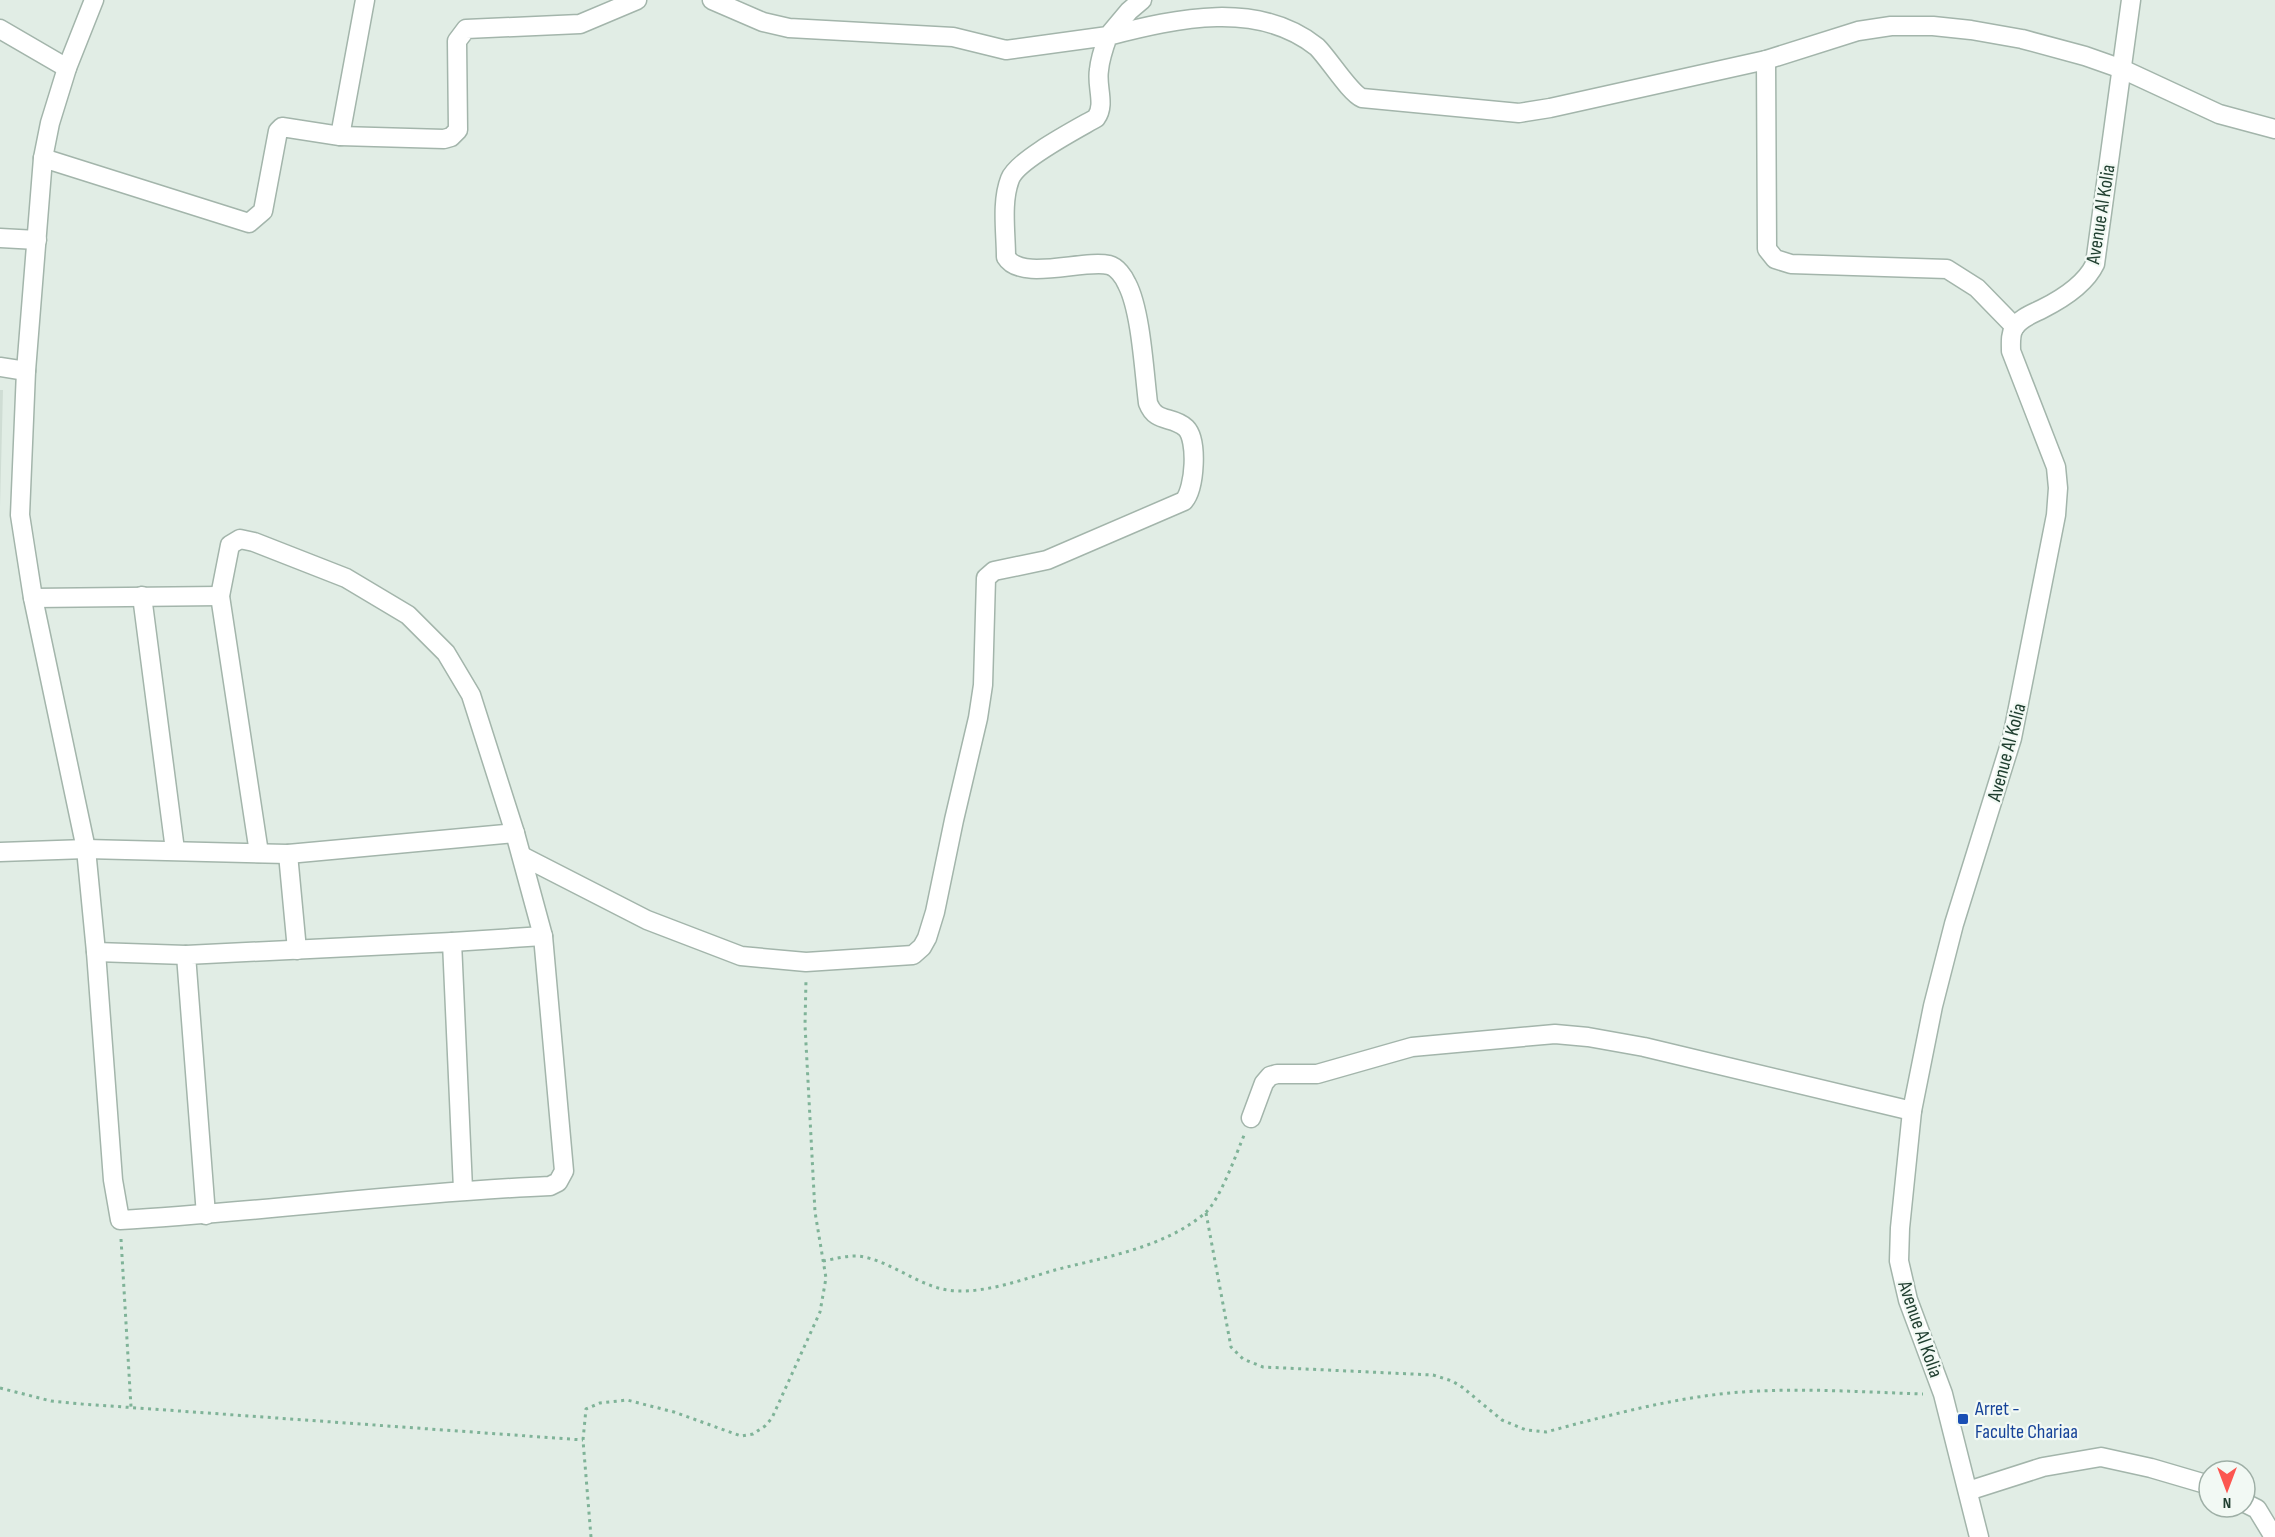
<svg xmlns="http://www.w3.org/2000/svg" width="2275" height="1537" font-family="'Sofia Sans Condensed',sans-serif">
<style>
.built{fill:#cfddd4}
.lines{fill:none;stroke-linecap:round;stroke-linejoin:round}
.minor-casing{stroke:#a3b5ab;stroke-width:21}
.path{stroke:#7fb398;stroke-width:3;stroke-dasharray:3 4.5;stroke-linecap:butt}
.minor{stroke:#fff;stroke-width:18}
.transit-dot{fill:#1a4fb4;stroke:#f2f9f4;stroke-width:2}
.labels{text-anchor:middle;stroke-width:4.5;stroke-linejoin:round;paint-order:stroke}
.street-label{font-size:20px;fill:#203f30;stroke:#f2f9f4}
.transit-label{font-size:20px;fill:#164399;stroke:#f2f9f4;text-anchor:start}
</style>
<rect width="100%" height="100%" fill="#e1ede5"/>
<path class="built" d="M 0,390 L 3,390 L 0,507 Z"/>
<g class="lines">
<defs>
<g id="minor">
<path d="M 94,0 L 67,68 L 50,123 L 43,158 L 26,371 L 20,515 L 33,598 L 86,849 L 96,952 L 113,1180 L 120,1220 C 263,1212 406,1192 550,1186 L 558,1182 L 564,1171 L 543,936 L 515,833 L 471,695 L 446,653 L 408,615 L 346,578 L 254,542 L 240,539 L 230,545 L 220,596 L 259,853"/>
<path d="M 712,0 L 763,22 L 789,28 L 953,37 L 1006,50 L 1108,36 L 1129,11 L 1142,0"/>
<path d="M 0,29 L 67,68"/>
<path d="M 1766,60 L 1767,249 L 1775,259 L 1791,264 L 1947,269 L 1977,288 L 2015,327"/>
<path d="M 340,136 L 365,0"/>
<path d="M 43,158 L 249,223 L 263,211 L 278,131 L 282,127 L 340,136 L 444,139 L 451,137 L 458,130 L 457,41 L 466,29 L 580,24 L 637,0"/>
<path d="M 0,238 L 37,240"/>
<path d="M 0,367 L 26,371"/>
<path d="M 142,596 L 175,850"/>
<path d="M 33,598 L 220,596"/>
<path d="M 0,852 L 86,849 L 288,854 L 515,833"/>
<path d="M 288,854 L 297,950"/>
<path d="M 522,856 L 647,920 L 741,956 L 806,962 L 913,955 L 922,947 L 927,938 L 935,912 L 954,820 L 978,718 L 983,685 L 986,578 L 994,571 L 1047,560 L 1184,501 C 1195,488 1198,440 1186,428 C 1172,415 1156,424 1148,403 C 1144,371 1141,311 1127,284 C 1124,277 1117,267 1109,265 C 1083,259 1021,282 1006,257 C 1006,233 1001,202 1010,179 C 1017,160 1077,129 1096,118 C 1106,105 1096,86 1099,70 C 1100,58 1104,47 1108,36 C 1178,18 1258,0 1317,47 C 1329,59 1350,93 1362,98 L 1519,113 L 1550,108 L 1766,60 L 1858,31 L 1891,26 L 1933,26 L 1971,30 L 2022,39 L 2085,56 L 2122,69 L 2219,114 L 2275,129"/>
<path d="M 452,942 L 543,936"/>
<path d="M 96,952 L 186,955"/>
<path d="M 1251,1118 L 1264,1083 L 1270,1076 L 1277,1074 L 1317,1074 L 1412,1047 L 1555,1034 L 1588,1037 L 1644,1047 L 1912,1111"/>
<path d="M 206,1215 L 186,955 L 452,942 L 463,1189"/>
<path d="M 1968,1491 L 2043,1467 L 2101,1457 L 2151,1468 L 2209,1485"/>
<path d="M 2245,1503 L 2257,1509 L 2274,1537"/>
<path d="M 1979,1537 L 1943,1394 L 1908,1300 L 1899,1261 L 1900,1228 L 1912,1111 L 1933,1006 L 1954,924 L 2012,738 L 2056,515 L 2058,488 L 2056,467 L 2011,351 C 2011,343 2010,335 2014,328 C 2020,318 2032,314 2042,309 C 2062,299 2085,285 2095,264 L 2131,0"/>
</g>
</defs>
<use href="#minor" class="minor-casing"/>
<g class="path">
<path d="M 1206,1213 L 1231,1347 L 1243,1359 L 1263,1367 L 1433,1375 L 1452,1381 L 1462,1387 L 1502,1420 L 1526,1430 L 1546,1432 C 1606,1416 1668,1399 1730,1393 C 1794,1387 1859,1392 1923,1394"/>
<path d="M 121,1239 L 131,1407"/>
<path d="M 823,1261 C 835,1259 851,1254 864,1257 C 897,1264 923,1290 957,1291 C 990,1292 1024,1279 1055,1270 C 1105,1257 1163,1248 1204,1214 C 1220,1201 1236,1154 1245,1133"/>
<path d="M 0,1388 L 51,1401 L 82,1404 L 583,1440"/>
<path d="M 591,1537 L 583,1440 L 586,1409 L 600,1403 L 627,1400 L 674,1412 L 741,1436 L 753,1434 L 765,1426 L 772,1418 L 820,1312 L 826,1278 L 815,1212 L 805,1025 L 806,980"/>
</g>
<use href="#minor" class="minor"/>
</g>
<rect class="transit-dot" x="1957" y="1413" width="12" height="12" rx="3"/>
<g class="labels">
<g class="street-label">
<text transform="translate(2100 214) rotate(-81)" y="7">Avenue Al Kolia</text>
<text transform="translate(2006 752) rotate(-75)" y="7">Avenue Al Kolia</text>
<text transform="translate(1921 1329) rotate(71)" y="7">Avenue Al Kolia</text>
</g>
<g class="transit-label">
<text x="1975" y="1415">Arret -<tspan x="1975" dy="23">Faculte Chariaa</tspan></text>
</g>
</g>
<g transform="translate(2227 1489) rotate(180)"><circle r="28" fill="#f2f9f4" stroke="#9eafa6" stroke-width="1.5"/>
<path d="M0-4.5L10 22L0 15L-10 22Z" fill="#fc5650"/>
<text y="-9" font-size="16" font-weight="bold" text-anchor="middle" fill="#203f30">N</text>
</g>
</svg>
